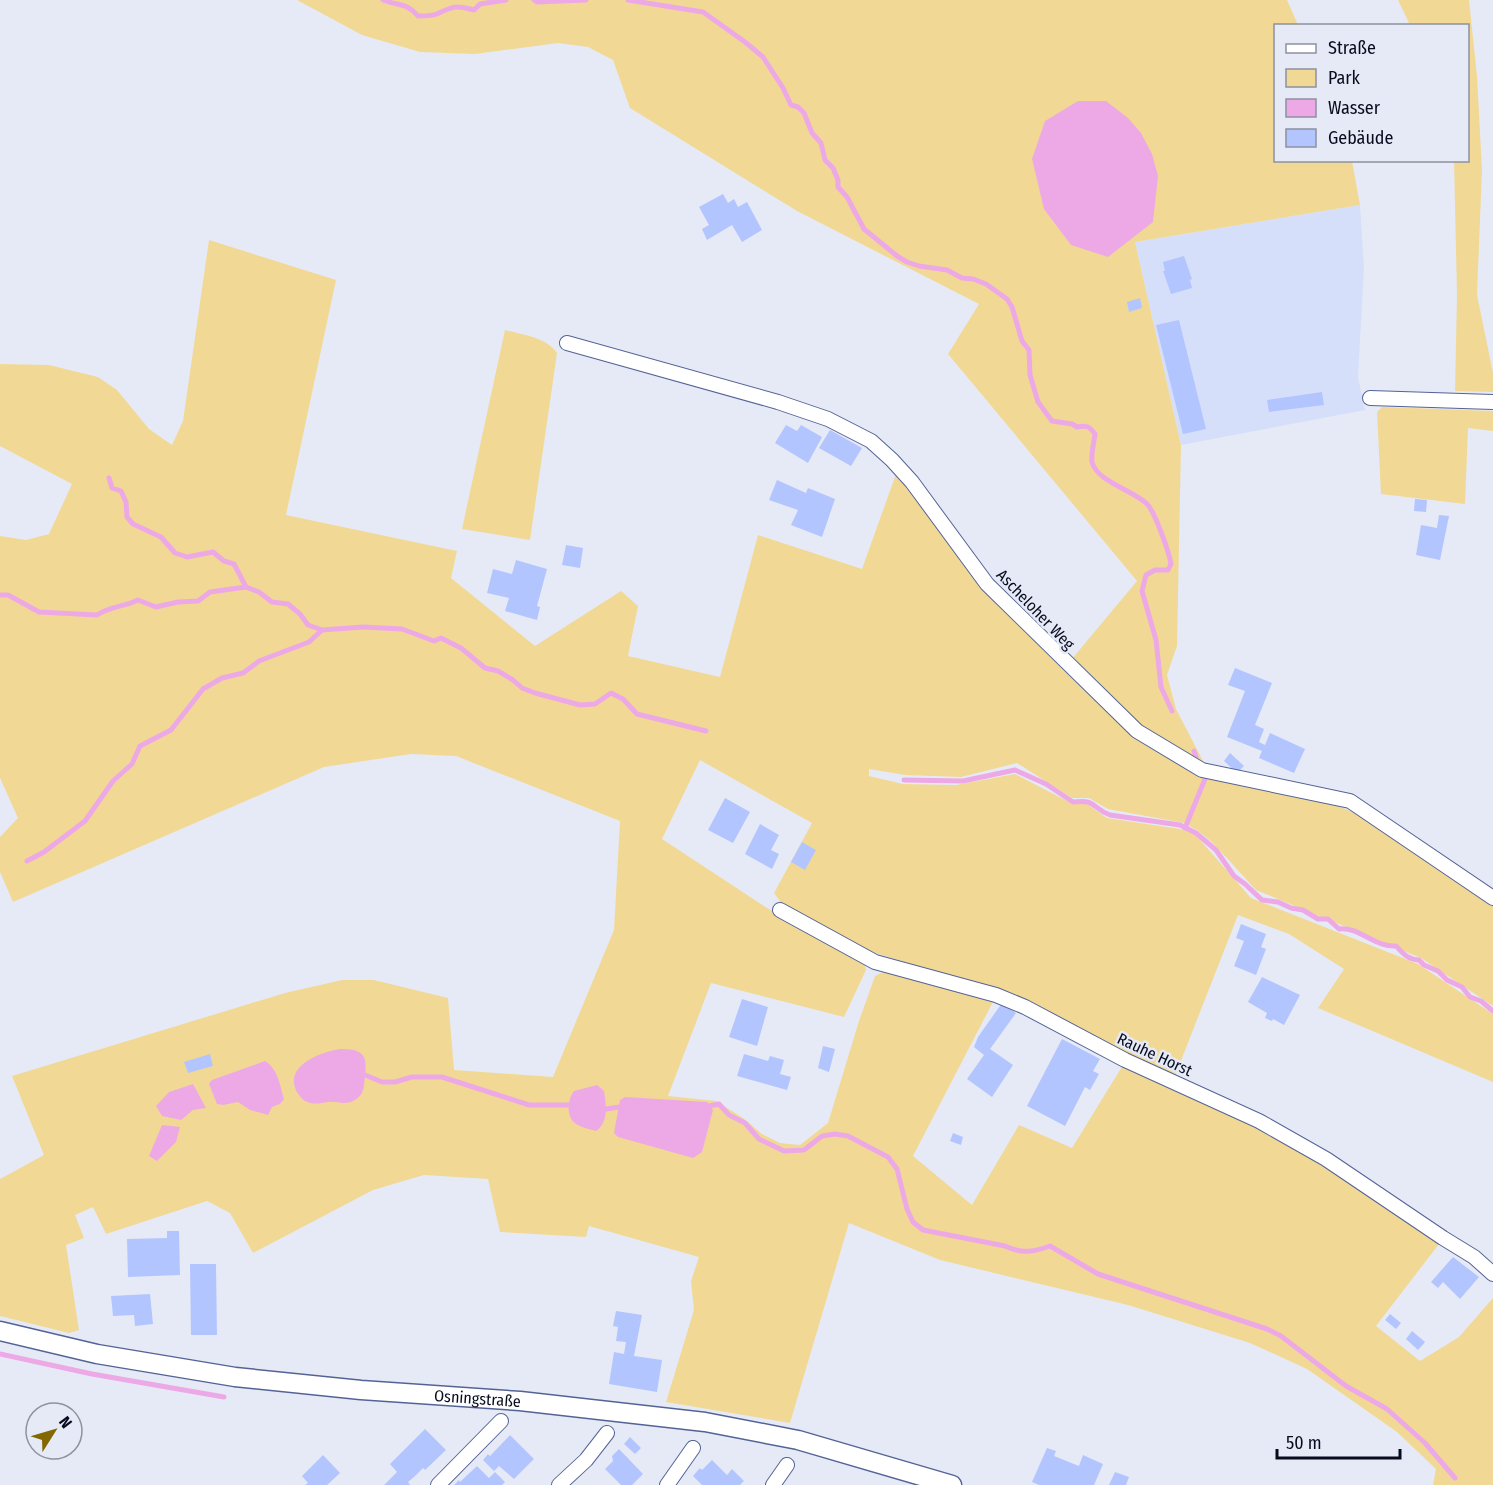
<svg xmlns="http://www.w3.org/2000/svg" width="1493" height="1485" font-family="'Fira Sans Condensed',sans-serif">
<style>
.built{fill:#d6dff9}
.green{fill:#f1d995}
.water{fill:#eda9e6}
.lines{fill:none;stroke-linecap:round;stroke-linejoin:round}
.stream{stroke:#eda9e6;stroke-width:5}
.building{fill:#b3c5fe}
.street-casing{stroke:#546396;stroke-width:16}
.secondary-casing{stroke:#546396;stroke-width:21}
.street{stroke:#fff;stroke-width:14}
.secondary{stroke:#fff;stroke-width:18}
.labels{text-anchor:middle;stroke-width:5;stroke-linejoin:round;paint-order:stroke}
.street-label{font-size:16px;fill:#070b1e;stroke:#e6eaf6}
</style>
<rect width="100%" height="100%" fill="#e6eaf6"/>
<path class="built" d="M 1360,205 L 1364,268 L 1358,377 L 1365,410 L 1181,445 L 1135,242 Z"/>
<g class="green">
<path d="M 297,0 L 1287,0 L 1298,25 L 1276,26 L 1276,160 L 1352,161 L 1360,205 L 1135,242 L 1181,445 L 1177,646 L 1167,675 L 1176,709 L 1204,763 L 1141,725 L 1071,660 L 1137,581 L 948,354 L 979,304 L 797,211 L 630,108 L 613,60 L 588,47 L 558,43 L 475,54 L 420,52 L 362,35 Z"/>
<path d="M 1398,0 L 1469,0 L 1477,76 L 1482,170 L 1477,295 L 1493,373 L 1493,392 L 1455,391 L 1457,295 L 1454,161 L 1468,160 L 1468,26 L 1410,25 Z"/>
<path d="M 209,240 L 336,280 L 286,515 L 457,551 L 451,578 L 535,646 L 621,591 L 638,606 L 628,656 L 720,677 L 758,535 L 862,569 L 896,474 L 978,582 L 1065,671 L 1134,736 L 1198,774 L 1331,803 L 1366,818 L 1493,904 L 1493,1006 L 1421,958 L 1256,890 L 1213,843 L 1197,830 L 1184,823 L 1108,809 L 1089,798 L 1072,798 L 1017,763 L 961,777 L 905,775 L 869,769 L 869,776 L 903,784 L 956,785 L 1015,774 L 1073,804 L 1087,804 L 1107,818 L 1180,829 L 1194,833 L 1251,898 L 1418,964 L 1493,1014 L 1493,1082 L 1318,1008 L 1344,969 L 1289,934 L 1238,915 L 1175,1076 L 999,991 L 859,948 L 782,904 L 774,893 L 812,823 L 700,760 L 662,839 L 767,908 L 864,962 L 866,970 L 844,1017 L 711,983 L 668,1096 L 716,1101 L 743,1118 L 762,1134 L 780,1143 L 800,1145 L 828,1123 L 859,1021 L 875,976 L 887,970 L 995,998 L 913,1156 L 972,1205 L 1019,1125 L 1072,1148 L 1123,1065 L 1255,1125 L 1325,1165 L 1439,1244 L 1376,1326 L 1420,1361 L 1459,1337 L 1493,1298 L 1493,1485 L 1433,1485 L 1436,1469 L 1397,1432 L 1307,1369 L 1250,1343 L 1128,1305 L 940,1260 L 849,1223 L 790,1423 L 666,1402 L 694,1310 L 691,1281 L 699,1257 L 589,1226 L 586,1237 L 500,1232 L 488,1179 L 424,1175 L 373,1190 L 253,1253 L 230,1213 L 207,1201 L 106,1234 L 93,1207 L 75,1215 L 84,1238 L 66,1245 L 79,1330 L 69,1333 L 0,1316 L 0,1179 L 44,1155 L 12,1076 L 285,993 L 342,980 L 374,980 L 448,998 L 454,1070 L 553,1077 L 614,930 L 620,821 L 456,756 L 411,754 L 324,767 L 13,902 L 0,872 L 0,837 L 18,818 L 0,778 L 0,536 L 26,540 L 49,534 L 72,484 L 0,446 L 0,364 L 49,365 L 98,377 L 117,390 L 149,429 L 172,445 L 183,421 Z"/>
<path d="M 505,330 C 523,335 546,337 557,353 L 530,540 L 462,529 Z"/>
<path d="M 1382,407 L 1493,411 L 1493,431 L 1468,428 L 1465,504 L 1381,494 L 1377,412 Z"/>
</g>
<g class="water">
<path d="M 1078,101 L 1106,101 L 1128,118 L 1141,133 L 1152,154 L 1158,176 L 1153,222 L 1108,257 L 1071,245 L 1044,209 L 1032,159 L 1045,121 Z"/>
<path d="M 340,1049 C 362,1049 368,1054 365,1075 C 364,1085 365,1094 355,1100 C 345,1106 338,1101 328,1102 C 317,1104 307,1106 299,1095 C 280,1067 320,1052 340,1049 Z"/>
<path d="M 265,1061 C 278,1069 280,1085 284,1099 L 280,1104 L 272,1107 L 268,1115 L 250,1110 L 238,1102 L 223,1105 L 217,1104 L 209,1084 L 212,1080 Z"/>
<path d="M 193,1084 L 206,1108 L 193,1110 L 181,1120 L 162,1116 L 156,1106 L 169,1092 Z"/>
<path d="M 597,1085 L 604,1091 C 606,1104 609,1123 596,1131 C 590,1129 582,1128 576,1124 C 566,1117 567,1100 574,1091 Z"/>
<path d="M 625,1097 L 707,1102 L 713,1110 L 702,1152 L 693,1158 L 618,1137 L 614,1133 L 620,1100 Z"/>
<path d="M 162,1125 L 180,1127 L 176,1142 L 157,1161 L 149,1156 Z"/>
</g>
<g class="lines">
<g class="stream">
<path d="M 383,0 C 398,6 406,2 418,16 C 424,16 432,16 437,14 C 453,6 456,5 474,10 L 480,4 L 506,0"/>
<path d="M 534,0 L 537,2 L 586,0"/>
<path d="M 628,0 L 703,12 L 745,42 L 763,57 L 783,88 L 791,105 L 798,107 L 804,113 L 812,133 L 821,143 L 825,160 L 833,168 L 838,180 L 838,187 L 847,197 L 864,229 L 897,256 L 907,262 L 919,266 L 947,270 L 962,278 L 973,279 L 986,284 L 1007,299 L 1012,307 L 1022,341 L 1029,350 L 1030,375 L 1038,402 L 1052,421 L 1072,424 L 1077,427 C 1086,425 1089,426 1095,434 C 1094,442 1091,454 1092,462 C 1097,482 1133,490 1147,504 C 1155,512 1169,552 1171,564 L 1168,570 L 1155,570 L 1146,575 L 1142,591 L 1156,640 L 1161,687 L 1172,711"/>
<path d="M 109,478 L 112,488 L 121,491 L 126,502 L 127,517 L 133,524 L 161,537 L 175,553 L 187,557 L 213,552 L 224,561 L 234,564 L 246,587"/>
<path d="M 0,595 L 8,595 L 39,612 L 97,615 C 110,606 124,607 138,600 L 156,607 L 178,602 L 198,601 L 210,592 L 246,587 L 259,592 L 272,602 L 288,604 L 300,614 L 308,625 L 322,630 L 363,627 L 402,629 L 434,641 L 441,638 L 461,648 L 485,668 L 498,671 L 513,680 L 522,688 L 535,693 L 580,705 L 595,704 L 611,693 L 623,699 L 637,714 L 706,731"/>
<path d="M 1194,751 L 1196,757"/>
<path d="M 904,780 L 963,781 L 1015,770 L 1046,784 L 1073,802 C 1097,799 1091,808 1110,815 L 1180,825 L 1196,833 L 1216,850 L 1234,876 L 1245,884 L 1262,900 L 1278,902 L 1291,908 L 1303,910 L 1318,919 L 1328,919 L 1339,929 C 1358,926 1376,948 1396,946 C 1404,954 1407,959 1419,960 L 1424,965 L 1438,971 L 1447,980 L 1462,987 L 1470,997 L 1481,1001 L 1493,1011"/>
<path d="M 1185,828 L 1205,779"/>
<path d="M 27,861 L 44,852 L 85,821 L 113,781 L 132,764 L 140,746 L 171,730 L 203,689 L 222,678 L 243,673 L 259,661 L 309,642 L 322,630"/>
<path d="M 365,1075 L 382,1082 L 395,1082 L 412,1077 L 442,1077 L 529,1105 L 575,1105"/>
<path d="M 704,1107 L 719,1104 L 729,1115 L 745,1123 L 759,1139 L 784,1151 L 804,1150 L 822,1136 L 835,1134 L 848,1136 L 888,1157 L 897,1169 L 907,1209 L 913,1222 L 923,1230 L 1005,1246 C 1022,1254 1033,1252 1050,1246 L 1098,1274 L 1267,1329 L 1281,1336 L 1346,1386 L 1387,1409 L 1425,1443 L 1455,1478"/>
<path d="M 600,1108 L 606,1109 L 626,1106"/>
<path d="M 0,1354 L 92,1374 L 224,1397"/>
</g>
</g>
<g class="building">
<path d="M 723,194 L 728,203 L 734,199 L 738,207 L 747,202 L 762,230 L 742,242 L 732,225 L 707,240 L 702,229 L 709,225 L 699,207 Z"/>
<path d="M 1184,256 L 1192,279 L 1190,280 L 1192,288 L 1171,294 L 1163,271 L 1165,271 L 1163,262 Z"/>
<path d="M 1140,298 L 1142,308 L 1129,312 L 1127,302 Z"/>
<path d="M 1179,320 L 1206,429 L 1183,434 L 1156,325 Z"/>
<path d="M 1322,392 L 1324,405 L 1269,412 L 1267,400 Z"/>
<path d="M 786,425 L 797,431 L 801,425 L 822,437 L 808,463 L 775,443 Z"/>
<path d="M 830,430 L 862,448 L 851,466 L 819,448 Z"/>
<path d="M 777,480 L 806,493 L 808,488 L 835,499 L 822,537 L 791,525 L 798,510 L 769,500 Z"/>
<path d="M 1415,499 L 1427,500 L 1426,512 L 1414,511 Z"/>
<path d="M 1439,515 L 1449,516 L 1440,560 L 1416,555 L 1421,525 L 1437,528 Z"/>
<path d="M 566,545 L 583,548 L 580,568 L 562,565 Z"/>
<path d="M 516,560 L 547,569 L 537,606 L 540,607 L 537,620 L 505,611 L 509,598 L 487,593 L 493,569 L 512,574 Z"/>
<path d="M 1235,668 L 1272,683 L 1255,725 L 1264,729 L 1259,742 L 1265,745 L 1270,733 L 1305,749 L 1294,773 L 1259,758 L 1262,751 L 1227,737 L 1245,691 L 1228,685 Z"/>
<path d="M 1230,753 L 1244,766 L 1237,773 L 1224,761 Z"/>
<path d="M 725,798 L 750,812 L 733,843 L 708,830 Z"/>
<path d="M 760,824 L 779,835 L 771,850 L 779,854 L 772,869 L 745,854 Z"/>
<path d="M 802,842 L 816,850 L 805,870 L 791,862 Z"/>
<path d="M 1241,924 L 1266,934 L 1261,947 L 1266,949 L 1256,975 L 1234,966 L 1244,941 L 1236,938 Z"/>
<path d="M 1262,977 L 1300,995 L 1284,1025 L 1273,1019 L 1272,1021 L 1265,1018 L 1267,1013 L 1248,1002 Z"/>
<path d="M 742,999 L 768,1007 L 757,1046 L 729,1037 Z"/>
<path d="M 1002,1003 L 1016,1013 L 990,1049 L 1013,1065 L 992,1097 L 967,1079 L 984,1055 L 974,1047 L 978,1037 Z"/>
<path d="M 1062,1039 L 1100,1059 L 1093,1071 L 1099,1074 L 1090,1090 L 1085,1087 L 1065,1126 L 1027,1106 Z"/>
<path d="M 823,1046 L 835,1049 L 829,1072 L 818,1068 Z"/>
<path d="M 210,1054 L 213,1066 L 188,1073 L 184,1062 Z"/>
<path d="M 744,1054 L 768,1061 L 770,1056 L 784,1060 L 780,1074 L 791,1077 L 787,1090 L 737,1076 Z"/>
<path d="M 953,1133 L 963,1137 L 961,1145 L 950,1141 Z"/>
<path d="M 167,1231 L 179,1231 L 180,1275 L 128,1277 L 127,1239 L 167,1238 Z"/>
<path d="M 1453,1257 L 1479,1277 L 1460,1299 L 1443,1282 L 1438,1288 L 1431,1282 Z"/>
<path d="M 190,1264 L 216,1264 L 217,1335 L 191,1335 Z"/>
<path d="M 150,1294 L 153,1324 L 135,1326 L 134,1315 L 113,1316 L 111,1296 Z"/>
<path d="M 616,1311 L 642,1315 L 634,1356 L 662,1360 L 657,1392 L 609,1384 L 614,1352 L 624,1354 L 626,1342 L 616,1341 L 618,1327 L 613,1326 Z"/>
<path d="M 1390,1314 L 1401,1323 L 1396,1329 L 1385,1320 Z"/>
<path d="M 1412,1331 L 1425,1342 L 1418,1350 L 1406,1339 Z"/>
<path d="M 425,1429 L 446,1450 L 425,1470 L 423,1468 L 414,1477 L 408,1482 L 410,1485 L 384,1485 L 397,1472 L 390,1464 Z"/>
<path d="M 510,1435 L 534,1459 L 514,1479 L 499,1466 L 494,1471 L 483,1460 L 488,1454 L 490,1456 Z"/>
<path d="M 630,1437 L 641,1448 L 635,1454 L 624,1444 Z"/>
<path d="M 1047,1448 L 1056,1451 L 1054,1456 L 1079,1466 L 1083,1455 L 1103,1464 L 1094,1485 L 1039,1485 L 1032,1482 Z"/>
<path d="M 619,1449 L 643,1474 L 632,1485 L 621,1485 L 605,1469 L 613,1461 L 612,1456 Z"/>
<path d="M 323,1455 L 340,1473 L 327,1485 L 305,1485 L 308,1483 L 302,1476 Z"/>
<path d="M 712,1460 L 727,1475 L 732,1469 L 744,1481 L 740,1485 L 702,1485 L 693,1476 L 700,1468 L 702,1470 Z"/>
<path d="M 477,1466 L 489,1478 L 495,1472 L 505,1482 L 502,1485 L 454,1485 L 459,1480 L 460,1482 Z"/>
<path d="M 1115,1472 L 1129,1477 L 1126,1485 L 1109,1485 Z"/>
</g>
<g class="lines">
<defs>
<g id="street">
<path d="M 567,343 L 778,402 L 828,419 L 871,441 L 892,460 L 912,482 L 987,584 L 1137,731 L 1202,770 L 1350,801 L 1493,898"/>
<path d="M 1370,398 L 1493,402"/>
<path d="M 780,910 L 875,962 L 996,995 L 1025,1007 L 1125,1060 L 1259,1121 L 1326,1159 L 1443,1238 L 1474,1257 L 1493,1274"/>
<path d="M 438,1485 L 501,1421"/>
<path d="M 559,1485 L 586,1460 L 607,1433"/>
<path d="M 667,1485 L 693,1448"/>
<path d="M 773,1485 L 787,1465"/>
</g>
<g id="secondary">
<path id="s1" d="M 0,1331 L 97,1354 L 235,1377 L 361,1390 L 520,1401 L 705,1422 L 798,1440 L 952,1485"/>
</g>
</defs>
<use href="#street" class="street-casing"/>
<use href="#secondary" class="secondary-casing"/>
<use href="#street" class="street"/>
<use href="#secondary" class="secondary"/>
</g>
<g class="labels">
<g class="street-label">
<text transform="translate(1036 609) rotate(46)" y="6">Ascheloher Weg</text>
<text transform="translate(1155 1054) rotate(25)" y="6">Rauhe Horst</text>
<text dy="6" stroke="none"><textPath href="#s1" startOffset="483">Osningstraße</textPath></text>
</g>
</g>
<rect x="1274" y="24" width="195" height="138" fill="#e6eaf6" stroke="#8d91a0" stroke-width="1.5"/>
<rect x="1286" y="44" width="30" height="9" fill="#ffffff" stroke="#8d91a0" stroke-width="1.5"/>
<text x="1328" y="54" font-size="18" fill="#070b1e">Straße</text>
<rect x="1286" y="69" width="30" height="18" fill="#f1d995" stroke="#8d91a0" stroke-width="1.5"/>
<text x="1328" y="84" font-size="18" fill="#070b1e">Park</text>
<rect x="1286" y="99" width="30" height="18" fill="#eda9e6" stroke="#8d91a0" stroke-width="1.5"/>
<text x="1328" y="114" font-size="18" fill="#070b1e">Wasser</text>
<rect x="1286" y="129" width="30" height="18" fill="#b3c5fe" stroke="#8d91a0" stroke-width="1.5"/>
<text x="1328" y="144" font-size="18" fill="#070b1e">Gebäude</text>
<g transform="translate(54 1431) rotate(53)"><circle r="28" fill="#e6eaf6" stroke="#8d91a0" stroke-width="1.5"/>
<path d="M0-4.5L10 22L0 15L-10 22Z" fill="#836801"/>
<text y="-9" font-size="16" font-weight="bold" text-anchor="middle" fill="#070b1e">N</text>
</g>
<path d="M1277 1449v9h123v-9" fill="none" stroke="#070b1e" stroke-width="3"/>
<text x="1286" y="1449" font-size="18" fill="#070b1e" stroke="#e6eaf6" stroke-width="4.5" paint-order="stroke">50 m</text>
</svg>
